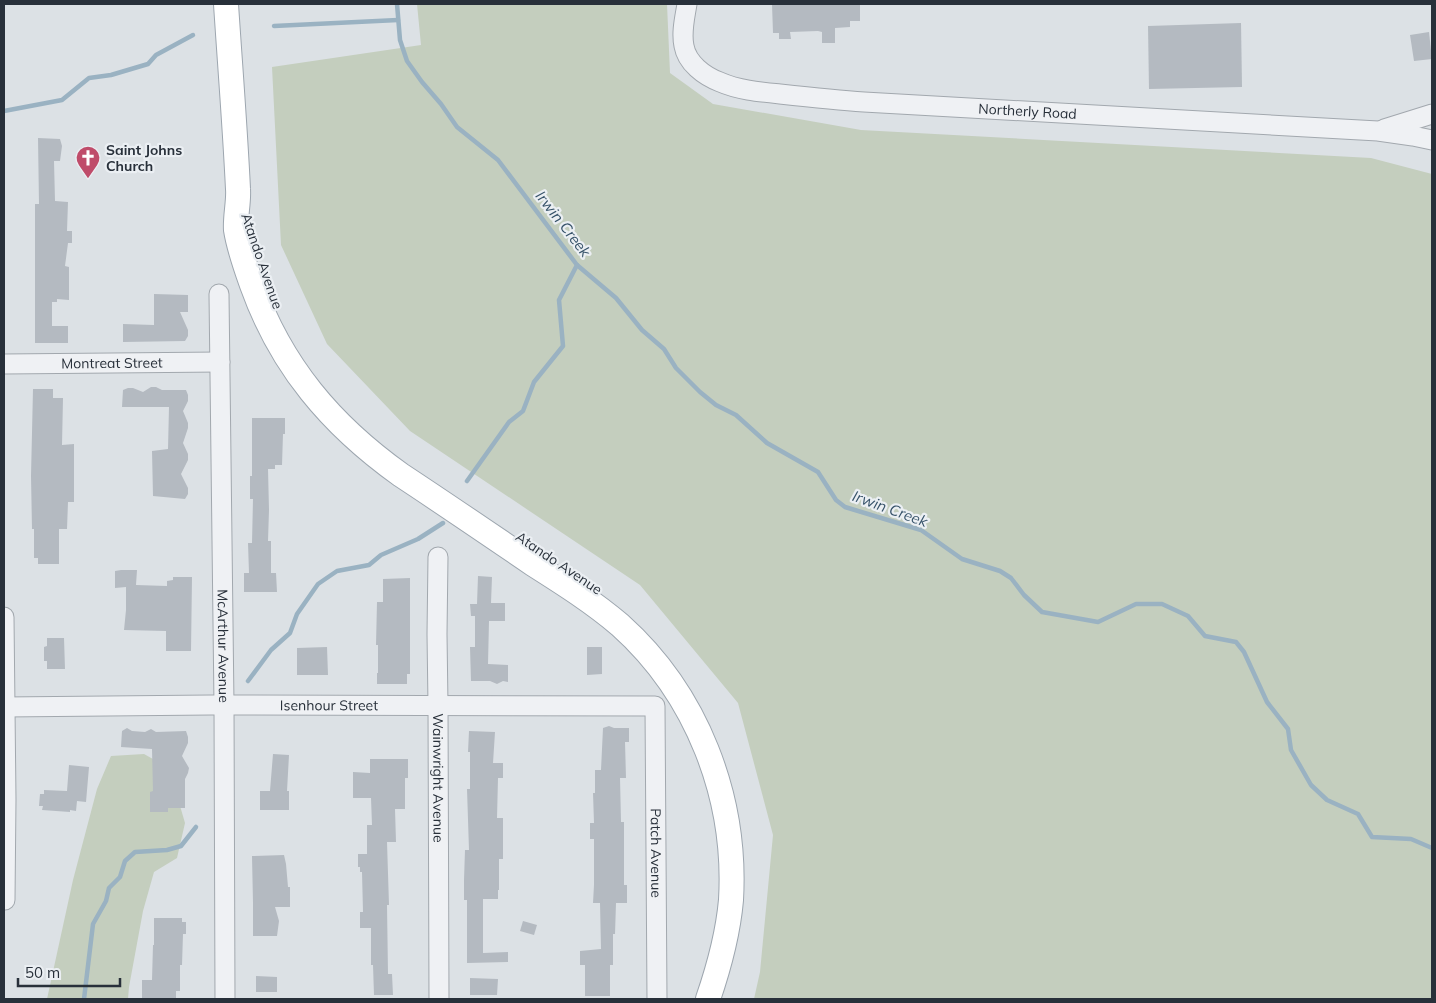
<svg xmlns="http://www.w3.org/2000/svg" width="1436" height="1003" font-family="Mulish,sans-serif">
<style>
.green{fill:#c4cebe}
.lines{fill:none;stroke-linecap:round;stroke-linejoin:round}
.stream{stroke:#9ab2c2;stroke-width:4.5}
.building{fill:#b4bac1}
.minor-casing{stroke:#a2a8ae;stroke-width:21}
.major-casing{stroke:#9da6af;stroke-width:26}
.minor{stroke:#eff1f4;stroke-width:19}
.major{stroke:#fff;stroke-width:24}
.labels{text-anchor:middle;stroke-width:4.5;stroke-linejoin:round;paint-order:stroke}
.street-label{font-size:14px;fill:#28303a;stroke:#ebeff3}
.poi-label{font-size:14px;font-weight:bold;fill:#28303a;stroke:#ebeff3;text-anchor:start}
.water-label{font-size:15px;font-style:italic;fill:#365269;stroke:#ebeff3}
</style>
<rect width="100%" height="100%" fill="#dce1e5"/>
<g class="green">
<path d="M 417,4 L 667,4 L 670,73 L 713,104 L 861,130 L 1371,158 L 1432,174 L 1432,999 L 754,999 L 760,972 L 773,835 L 738,703 L 640,585 L 410,431 L 327,344 L 281,245 L 272,67 L 421,45 Z"/>
<path d="M 144,754 L 169,768 L 185,823 L 177,858 L 154,872 L 143,911 L 129,987 L 128,999 L 47,999 L 73,880 L 97,789 L 111,756 Z"/>
</g>
<g class="lines">
<g class="stream">
<path d="M 397,4 L 400,40 L 407,61 L 422,82 L 441,104 L 457,127 L 498,160 L 577,265 L 616,298 L 642,330 L 664,349 L 676,368 L 700,392 L 716,405 L 736,415 L 767,443 L 818,472 L 836,500 L 845,507 L 921,530 L 962,559 L 1000,571 L 1011,578 L 1024,595 L 1042,612 L 1098,622 L 1136,604 L 1162,604 L 1188,616 L 1205,636 L 1236,642 L 1244,652 L 1267,702 L 1288,729 L 1291,750 L 1311,785 L 1327,800 L 1358,814 L 1372,837 L 1411,839 L 1432,848"/>
<path d="M 274,26 L 398,20"/>
<path d="M 4,111 L 62,100 L 89,78 L 111,75 L 148,64 L 156,55 L 193,35"/>
<path d="M 467,481 L 509,422 L 523,411 L 534,382 L 563,346 L 559,300 L 577,265"/>
<path d="M 248,681 L 271,650 L 290,633 L 297,614 L 318,584 L 337,571 L 369,565 L 381,555 L 418,539 L 443,523"/>
<path d="M 84,999 L 93,924 L 106,901 L 109,888 L 120,877 L 125,861 L 135,852 L 167,850 L 181,846 L 196,827"/>
</g>
</g>
<g class="building">
<path d="M 772,4 L 860,4 L 860,21 L 850,21 L 850,27 L 835,28 L 835,43 L 822,43 L 822,32 L 818,31 L 790,32 L 791,39 L 779,39 L 779,33 L 773,33 Z"/>
<path d="M 1241,23 L 1242,87 L 1149,89 L 1148,26 Z"/>
<path d="M 1429,32 L 1432,59 L 1414,61 L 1410,35 Z"/>
<path d="M 38,138 L 60,139 L 62,146 L 60,161 L 54,161 L 55,201 L 68,202 L 67,231 L 72,231 L 72,243 L 68,243 L 65,266 L 69,267 L 69,300 L 57,299 L 57,302 L 52,302 L 52,326 L 68,326 L 68,343 L 35,343 L 35,204 L 39,204 Z"/>
<path d="M 154,294 L 188,295 L 188,312 L 180,312 L 188,330 L 188,336 L 185,341 L 123,342 L 123,324 L 154,325 Z"/>
<path d="M 151,387 L 156,387 L 162,390 L 186,390 L 188,395 L 188,401 L 183,411 L 188,423 L 188,428 L 183,443 L 188,454 L 188,460 L 181,474 L 188,488 L 188,494 L 185,499 L 153,496 L 152,451 L 168,449 L 169,407 L 122,407 L 123,390 L 128,388 L 133,388 L 143,392 Z"/>
<path d="M 33,389 L 53,389 L 53,398 L 63,398 L 62,445 L 74,444 L 74,502 L 68,502 L 67,529 L 59,529 L 59,564 L 38,564 L 38,558 L 34,558 L 34,529 L 32,529 L 31,476 Z"/>
<path d="M 252,418 L 285,418 L 285,434 L 283,434 L 282,465 L 275,465 L 275,469 L 268,469 L 269,510 L 268,541 L 271,541 L 271,573 L 276,573 L 277,592 L 244,592 L 244,573 L 249,573 L 248,543 L 252,543 L 253,499 L 250,499 L 250,476 L 252,476 Z"/>
<path d="M 121,570 L 137,570 L 136,585 L 167,586 L 167,581 L 173,580 L 173,577 L 192,577 L 191,651 L 166,651 L 166,631 L 124,630 L 126,610 L 126,587 L 115,588 L 115,571 Z"/>
<path d="M 478,576 L 492,577 L 491,603 L 505,603 L 505,621 L 489,621 L 488,664 L 508,665 L 508,682 L 503,681 L 497,684 L 490,681 L 471,681 L 470,647 L 475,647 L 475,616 L 471,616 L 470,604 L 477,604 Z"/>
<path d="M 410,578 L 410,674 L 407,674 L 407,684 L 377,684 L 377,673 L 378,673 L 378,645 L 376,645 L 377,602 L 383,602 L 383,579 Z"/>
<path d="M 47,638 L 64,638 L 65,669 L 47,669 L 47,661 L 44,661 L 44,647 L 47,646 Z"/>
<path d="M 327,647 L 328,675 L 297,675 L 297,648 Z"/>
<path d="M 587,647 L 602,647 L 602,674 L 587,675 Z"/>
<path d="M 609,726 L 614,728 L 629,728 L 629,742 L 625,742 L 626,778 L 620,778 L 621,822 L 624,822 L 624,885 L 627,885 L 627,903 L 616,903 L 615,934 L 613,934 L 613,965 L 610,965 L 610,996 L 585,996 L 585,965 L 580,965 L 580,951 L 601,949 L 600,903 L 593,903 L 594,885 L 594,839 L 590,839 L 590,823 L 594,823 L 593,793 L 595,793 L 595,770 L 601,770 L 603,728 Z"/>
<path d="M 127,728 L 132,731 L 145,732 L 151,729 L 156,732 L 186,731 L 188,737 L 188,743 L 182,756 L 189,768 L 188,773 L 185,779 L 185,808 L 168,808 L 168,812 L 150,812 L 150,792 L 153,791 L 152,749 L 121,747 L 122,731 Z"/>
<path d="M 469,731 L 495,732 L 493,763 L 503,763 L 503,778 L 498,778 L 497,818 L 503,818 L 503,859 L 499,859 L 499,890 L 498,890 L 498,899 L 483,899 L 483,953 L 508,952 L 508,962 L 467,963 L 467,900 L 464,900 L 464,880 L 465,850 L 469,850 L 467,789 L 470,789 L 470,752 L 468,752 Z"/>
<path d="M 273,754 L 289,755 L 287,791 L 289,791 L 289,810 L 260,810 L 260,791 L 270,791 Z"/>
<path d="M 370,759 L 408,759 L 408,778 L 405,778 L 405,809 L 395,809 L 396,842 L 387,842 L 389,905 L 387,905 L 388,974 L 392,974 L 393,995 L 374,995 L 373,965 L 371,965 L 371,928 L 360,928 L 360,912 L 363,912 L 362,872 L 360,872 L 360,867 L 358,867 L 358,854 L 367,854 L 367,825 L 372,825 L 371,798 L 353,798 L 353,772 L 370,773 Z"/>
<path d="M 69,765 L 89,767 L 86,802 L 77,801 L 76,811 L 70,810 L 70,812 L 42,810 L 43,806 L 39,806 L 40,794 L 44,794 L 44,790 L 67,791 Z"/>
<path d="M 284,855 L 286,864 L 288,887 L 290,887 L 290,907 L 275,907 L 279,921 L 277,936 L 253,936 L 253,903 L 252,856 Z"/>
<path d="M 154,918 L 182,918 L 182,922 L 186,922 L 186,934 L 183,934 L 182,965 L 180,965 L 180,991 L 176,991 L 176,998 L 142,998 L 142,980 L 152,980 L 153,945 L 154,945 Z"/>
<path d="M 523,921 L 537,925 L 534,935 L 520,931 Z"/>
<path d="M 256,976 L 277,977 L 277,992 L 256,992 Z"/>
<path d="M 470,978 L 498,979 L 497,995 L 470,995 Z"/>
</g>
<g class="lines">
<defs>
<g id="minor">
<path id="s1" d="M 687,4 C 685,17 681,32 684,46 C 687,63 704,76 720,82 C 738,90 760,92 780,94 C 808,97 836,100 864,102 L 1378,131 L 1413,136 L 1432,140"/>
<path d="M 1384,129 L 1432,114"/>
<path id="s2" d="M 219,294 L 224,705 L 225,999"/>
<path id="s3" d="M 4,364 L 220,362"/>
<path id="s4" d="M 438,557 L 437,634 L 438,705 L 439,999"/>
<path d="M 4,617 L 6,799 L 5,900"/>
<path id="s5" d="M 4,707 L 211,705 L 655,706 L 657,999"/>
</g>
<path id="major" d="M 226,4 C 230,65 235,127 238,189 C 239,202 235,217 236,230 C 239,249 246,268 252,285 C 281,366 331,425 401,475 C 445,504 489,534 533,564 C 563,583 593,602 620,625 C 697,694 737,797 731,900 C 728,934 719,967 708,999"/>
</defs>
<use href="#minor" class="minor-casing"/>
<use href="#major" class="major-casing"/>
<use href="#minor" class="minor"/>
<use href="#major" class="major"/>
</g>
<defs>
<symbol id="church-pin" viewBox="-11 -11 22 30"><path d="M0 17L-7.5 6A9.5 9.5 0 1 1 7.5 6Z" fill="#bf4c6a" stroke="#ebeff3"/><path d="M-1.2-6h2.4v3.5h3.3v2.4h-3.3V6h-2.4V-.1h-3.3v-2.4h3.3Z" fill="#fff"/></symbol>
</defs>
<g fill-rule="evenodd">
<use href="#church-pin" x="74" y="144" width="28" height="38"/>
</g>
<g class="labels">
<g class="street-label">
<text dy="5" stroke="none"><textPath href="#s1" startOffset="405">Northerly Road</textPath></text>
<text transform="translate(262 261) rotate(71)" y="5">Atando Avenue</text>
<text dy="5" stroke="none"><textPath href="#s3" startOffset="108">Montreat Street</textPath></text>
<text transform="translate(559 563) rotate(34)" y="5">Atando Avenue</text>
<text dy="5" stroke="none"><textPath href="#s2" startOffset="352">McArthur Avenue</textPath></text>
<text dy="5" stroke="none"><textPath href="#s5" startOffset="325">Isenhour Street</textPath></text>
<text dy="5" stroke="none"><textPath href="#s4" startOffset="221">Wainwright Avenue</textPath></text>
<text dy="5" stroke="none"><textPath href="#s5" startOffset="798">Patch Avenue</textPath></text>
</g>
<g class="poi-label">
<text x="106" y="155">Saint Johns<tspan x="106" dy="16">Church</tspan></text>
</g>
<g class="water-label">
<text transform="translate(563 224) rotate(52)" y="5">Irwin Creek</text>
<text transform="translate(890 509) rotate(20)" y="5">Irwin Creek</text>
</g>
</g>
<rect width="1436" height="1003" fill="none" stroke="#28303a" stroke-width="10"/>
<path d="M18 978v8h102v-8" fill="none" stroke="#28303a" stroke-width="2.5"/>
<text x="25" y="978" font-size="15" fill="#28303a" stroke="#ebeff3" stroke-width="4" paint-order="stroke">50 m</text>
</svg>
